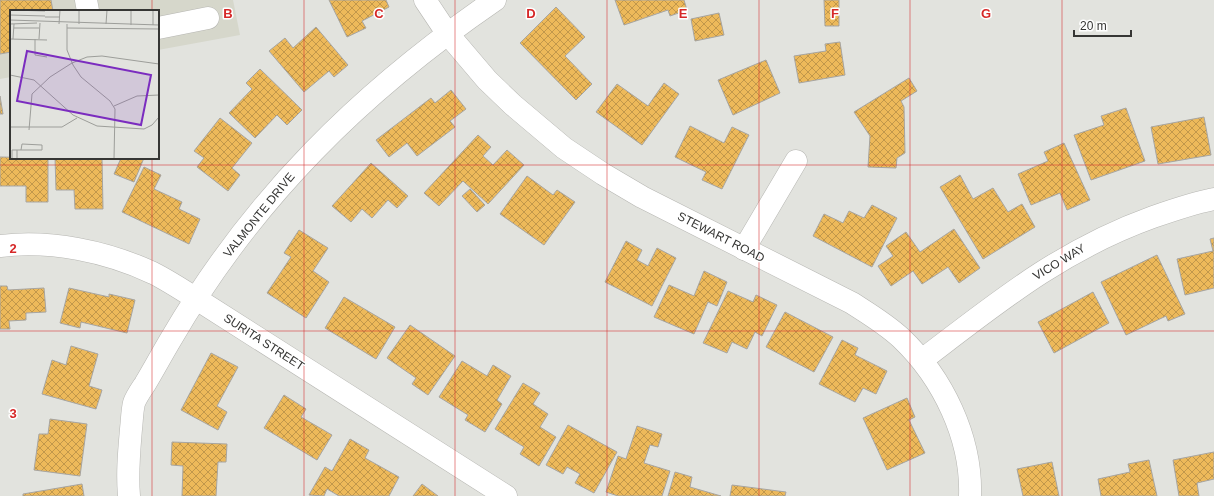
<svg xmlns="http://www.w3.org/2000/svg" width="1214" height="496" font-family="Arial,sans-serif">
<style>
.built{fill:#d6d7cb}
.building{fill:url(#building-cross-hatch);stroke:#a7a5a1}
.lines{fill:none;stroke-linecap:round;stroke-linejoin:round}
.minor-casing{stroke:#b6b6b2;stroke-width:23}
.minor{stroke:#fff;stroke-width:22}
.grid{fill:none;stroke:#d62828;stroke-width:1;stroke-opacity:0.55}
.labels{text-anchor:middle;stroke-width:3;stroke-linejoin:round;paint-order:stroke}
.street-label{font-size:12px;fill:#363634;stroke:#fff}
.inset-road{fill:none;stroke:#9d9e9a;stroke-width:1}
.view{fill:#7b2cbf;fill-opacity:0.15;stroke:#7b2cbf;stroke-width:2}
.inset-edge{fill:none;stroke:#363634;stroke-width:2}
.grid-label{font-size:13px;text-anchor:middle;font-weight:bold;fill:#d62828;stroke:#fff;stroke-width:3;stroke-linejoin:round;paint-order:stroke}
</style>
<defs>
<pattern id="building-cross-hatch" width="8" height="8" patternUnits="userSpaceOnUse"><rect width="8" height="8" fill="#edb95a"/><path d="M0 0l8 8M0 8l8-8" fill="none" stroke="#c1974b"/></pattern>
</defs>
<rect width="100%" height="100%" fill="#e2e3de"/>
<path class="built" d="M 0,0 L 233,0 L 240,35 L 158,50 L 158,11 L 11,11 L 11,77 L 0,79 Z"/>
<g class="building">
<path d="M 0,0 L 51,0 L 53,11 L 11,11 L 11,52 L 0,54 Z"/>
<path d="M 329,0 L 386,0 L 389,7 L 362,21 L 366,28 L 347,37 Z"/>
<path d="M 615,0 L 684,0 L 687,10 L 670,16 L 668,10 L 624,25 Z"/>
<path d="M 824,0 L 839,0 L 839,26 L 825,26 Z"/>
<path d="M 556,7 L 585,37 L 565,56 L 592,84 L 576,100 L 520,43 Z"/>
<path d="M 719,13 L 724,35 L 695,41 L 691,19 Z"/>
<path d="M 316,27 L 348,65 L 334,77 L 329,71 L 304,92 L 269,51 L 285,38 L 293,48 Z"/>
<path d="M 840,42 L 845,75 L 799,83 L 794,56 L 826,51 L 825,44 Z"/>
<path d="M 766,60 L 780,93 L 733,115 L 718,80 Z"/>
<path d="M 260,69 L 302,110 L 287,125 L 277,115 L 255,138 L 229,113 L 252,89 L 246,83 Z"/>
<path d="M 909,78 L 917,91 L 901,101 L 904,107 L 905,153 L 897,158 L 896,168 L 868,167 L 870,136 L 854,112 Z"/>
<path d="M 664,83 L 679,94 L 642,145 L 596,112 L 617,84 L 648,106 Z"/>
<path d="M 451,90 L 466,109 L 450,121 L 455,127 L 417,156 L 407,143 L 389,157 L 376,140 L 431,98 L 435,103 Z"/>
<path d="M 0,96 L 3,114 L 0,114 Z"/>
<path d="M 1126,108 L 1145,161 L 1091,180 L 1074,135 L 1104,125 L 1101,116 Z"/>
<path d="M 1204,117 L 1211,155 L 1158,164 L 1151,127 Z"/>
<path d="M 220,118 L 252,143 L 232,168 L 240,175 L 228,191 L 197,167 L 204,158 L 194,151 Z"/>
<path d="M 690,126 L 724,143 L 732,127 L 749,135 L 722,189 L 702,180 L 706,172 L 675,157 Z"/>
<path d="M 478,135 L 491,147 L 483,156 L 493,165 L 507,150 L 524,165 L 488,204 L 463,181 L 439,206 L 424,193 Z"/>
<path d="M 1064,143 L 1090,200 L 1067,210 L 1060,193 L 1031,205 L 1018,174 L 1048,161 L 1044,152 Z"/>
<path d="M 0,157 L 48,158 L 48,202 L 26,202 L 26,186 L 0,186 Z"/>
<path d="M 55,158 L 102,158 L 103,209 L 75,209 L 74,190 L 56,190 Z"/>
<path d="M 121,158 L 144,158 L 134,182 L 114,174 Z"/>
<path d="M 371,163 L 408,196 L 397,208 L 388,200 L 372,218 L 362,209 L 351,222 L 332,206 Z"/>
<path d="M 144,167 L 161,175 L 154,189 L 182,202 L 179,209 L 200,219 L 189,244 L 122,212 Z"/>
<path d="M 960,175 L 973,199 L 993,188 L 1008,212 L 1022,204 L 1035,227 L 983,259 L 940,187 Z"/>
<path d="M 527,176 L 553,195 L 557,190 L 575,202 L 544,245 L 500,214 Z"/>
<path d="M 470,189 L 485,205 L 477,212 L 462,196 Z"/>
<path d="M 872,205 L 897,218 L 872,267 L 813,236 L 824,214 L 843,223 L 849,211 L 864,218 Z"/>
<path d="M 954,229 L 980,268 L 959,283 L 948,267 L 922,284 L 913,271 L 891,286 L 878,266 L 893,256 L 886,246 L 906,232 L 920,252 Z"/>
<path d="M 299,230 L 328,248 L 313,271 L 329,282 L 306,318 L 267,293 L 291,257 L 284,253 Z"/>
<path d="M 1214,238 L 1214,288 L 1185,295 L 1177,259 L 1213,251 L 1210,239 Z"/>
<path d="M 626,241 L 642,250 L 637,260 L 648,266 L 657,248 L 676,258 L 652,306 L 605,282 Z"/>
<path d="M 1157,255 L 1185,314 L 1168,321 L 1166,316 L 1126,335 L 1101,282 Z"/>
<path d="M 704,271 L 727,282 L 717,306 L 708,302 L 694,334 L 654,317 L 669,285 L 694,296 Z"/>
<path d="M 0,286 L 7,286 L 8,290 L 44,288 L 46,312 L 26,313 L 26,320 L 9,321 L 10,329 L 0,329 Z"/>
<path d="M 69,288 L 109,297 L 109,294 L 135,300 L 127,333 L 81,322 L 80,328 L 60,323 Z"/>
<path d="M 728,291 L 753,302 L 756,295 L 777,305 L 762,336 L 755,332 L 747,349 L 732,342 L 727,353 L 703,343 Z"/>
<path d="M 1093,292 L 1109,323 L 1054,353 L 1038,322 Z"/>
<path d="M 344,297 L 395,327 L 376,359 L 325,328 Z"/>
<path d="M 785,312 L 833,337 L 814,372 L 766,347 Z"/>
<path d="M 410,325 L 455,356 L 428,395 L 412,384 L 416,378 L 387,358 Z"/>
<path d="M 842,340 L 858,348 L 855,355 L 887,371 L 876,394 L 863,388 L 855,402 L 819,384 Z"/>
<path d="M 71,346 L 98,354 L 89,386 L 102,390 L 96,409 L 42,394 L 52,360 L 66,365 Z"/>
<path d="M 211,353 L 238,367 L 217,406 L 227,412 L 218,430 L 181,410 Z"/>
<path d="M 462,361 L 487,376 L 493,365 L 511,376 L 497,400 L 502,404 L 485,432 L 465,420 L 468,415 L 439,397 Z"/>
<path d="M 523,383 L 540,393 L 533,404 L 548,414 L 540,427 L 556,437 L 539,466 L 520,454 L 524,447 L 495,429 Z"/>
<path d="M 284,395 L 306,409 L 301,417 L 332,435 L 317,460 L 264,428 Z"/>
<path d="M 907,398 L 915,417 L 909,420 L 925,453 L 887,470 L 863,418 Z"/>
<path d="M 50,419 L 87,424 L 80,476 L 34,470 L 39,434 L 48,434 Z"/>
<path d="M 568,425 L 617,452 L 594,493 L 575,483 L 580,474 L 567,467 L 563,474 L 546,465 Z"/>
<path d="M 637,426 L 662,434 L 658,447 L 650,445 L 644,463 L 670,471 L 662,496 L 618,496 L 606,492 L 618,456 L 626,459 Z"/>
<path d="M 350,439 L 369,450 L 365,458 L 399,477 L 389,496 L 339,496 L 327,489 L 324,496 L 309,495 L 325,467 L 332,471 Z"/>
<path d="M 172,442 L 227,444 L 226,462 L 218,462 L 216,496 L 182,496 L 183,466 L 171,465 Z"/>
<path d="M 1214,452 L 1214,479 L 1197,483 L 1199,496 L 1179,496 L 1173,460 Z"/>
<path d="M 1149,460 L 1157,496 L 1101,496 L 1098,479 L 1130,472 L 1128,464 Z"/>
<path d="M 1052,462 L 1059,496 L 1023,496 L 1017,469 Z"/>
<path d="M 675,472 L 692,477 L 690,487 L 721,496 L 668,496 Z"/>
<path d="M 82,484 L 84,496 L 23,496 L 23,494 Z"/>
<path d="M 422,484 L 438,496 L 413,496 Z"/>
<path d="M 732,485 L 786,492 L 785,496 L 730,496 Z"/>
</g>
<g class="lines">
<defs>
<g id="minor">
<path d="M 86,0 L 88,11"/>
<path d="M 425,0 L 447,33 L 487,80 L 513,105 L 564,148 L 603,174 L 642,197 L 852,303 C 869,314 886,324 901,338 C 943,378 972,438 970,496"/>
<path d="M 158,28 L 208,18"/>
<path d="M 0,246 C 51,240 106,251 153,273 C 167,280 181,289 195,298 L 506,496"/>
<path d="M 744,249 L 796,161"/>
<path d="M 922,360 C 998,302 1061,250 1153,217 C 1173,210 1193,203 1214,199"/>
<path d="M 129,496 C 127,473 129,452 131,429 C 132,421 132,411 134,403 C 136,397 141,390 145,384 C 154,369 162,354 171,339 C 253,198 361,92 495,0"/>
</g>
</defs>
<use href="#minor" class="minor-casing"/>
<use href="#minor" class="minor"/>
</g>
<path class="grid" d="M 152,0 L 152,11M 304,0 L 304,496M 455,0 L 455,496M 607,0 L 607,496M 759,0 L 759,496M 910,0 L 910,496M 1062,0 L 1062,496M 152,158 L 152,496M 0,165 L 1214,165M 0,331 L 1214,331"/>
<g class="labels">
<g class="street-label">
<text transform="translate(259 215) rotate(-51)" y="4">VALMONTE DRIVE</text>
<text transform="translate(721 237) rotate(27)" y="4">STEWART ROAD</text>
<text transform="translate(1059 262) rotate(-31)" y="4">VICO WAY</text>
<text transform="translate(264 342) rotate(33)" y="4">SURITA STREET</text>
</g>
</g>
<g transform="translate(10 10)">
<rect width="149" height="149" fill="#e2e3de"/>
<path class="inset-road" d="M 1,0 L 35,1M 69,0 L 69,14M 121,0 L 121,15M 143,0 L 143,15M 0,5 L 35,6M 35,7 L 50,7M 0,10 L 149,15M 0,14 L 27,13M 49,14 L 50,0M 57,14 L 57,40 L 63,55 L 71,67 L 100,91 L 105,99 L 104,149M 96,14 L 97,0M 4,18 L 29,18M 57,18 L 149,19M 0,29 L 37,30M 3,29 L 4,14M 25,29 L 25,45 L 37,47M 29,29 L 30,13M 0,65 L 24,70 L 63,105 L 87,116 L 134,119 L 142,115 L 149,107M 104,96 L 127,86 L 149,85M 0,117 L 52,117 L 67,108M 19,120 L 22,84 L 40,67 L 62,53 L 77,47 L 92,46 L 149,54M 2,149 L 2,140 L 7,140M 7,149 L 7,140 L 32,140 L 32,135 L 12,134 L 11,140"/>
<path class="view" d="M 17,41 L 141,65 L 131,115 L 7,91 Z"/>
<rect width="149" height="149" class="inset-edge"/>
</g>
<g class="grid-label">
<text x="228" y="18">B</text>
<text x="379" y="18">C</text>
<text x="531" y="18">D</text>
<text x="683" y="18">E</text>
<text x="835" y="18">F</text>
<text x="986" y="18">G</text>
<text x="13" y="253">2</text>
<text x="13" y="418">3</text>
</g>
<path d="M1074 30v6h57v-6" fill="none" stroke="#363634" stroke-width="2"/>
<text x="1080" y="30" font-size="12" fill="#363634" stroke="#ffffff" stroke-width="3" paint-order="stroke">20 m</text>
</svg>
